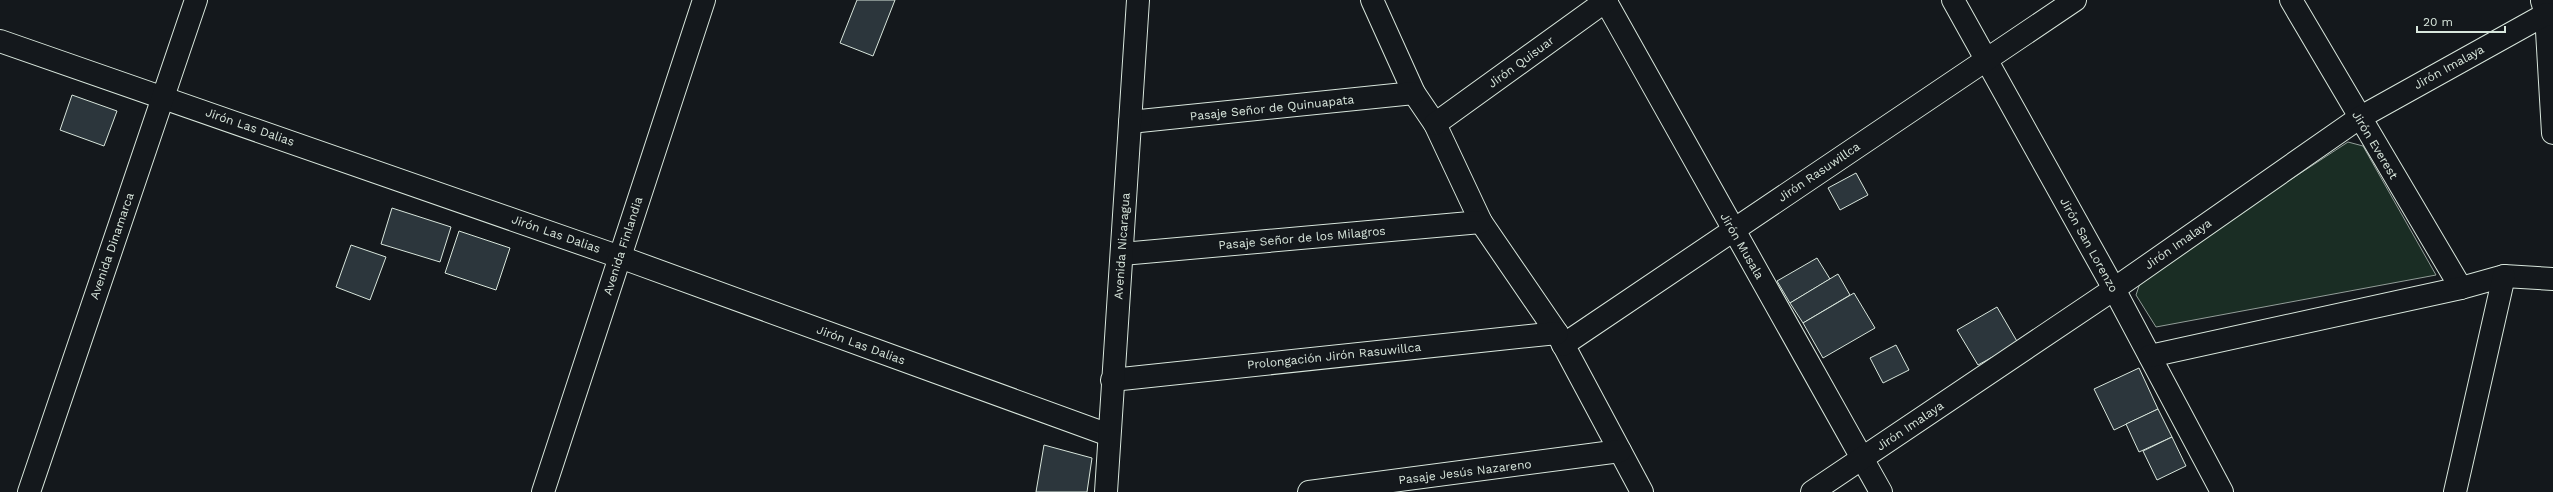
<svg xmlns="http://www.w3.org/2000/svg" width="2553" height="492" font-family="'Work Sans',sans-serif">
<style>
.green{fill:#1a2d24;stroke:#939e99}
.building{fill:#2c363c;stroke:#d8e6dc}
.lines{fill:none;stroke-linecap:round;stroke-linejoin:round}
.street-casing{stroke:#d8e6dc;stroke-width:24}
.secondary-casing{stroke:#d8e6dc;stroke-width:24}
.street{stroke:#14181c;stroke-width:22}
.secondary{stroke:#14181c;stroke-width:22}
.labels{text-anchor:middle;stroke-width:3;stroke-linejoin:round;paint-order:stroke}
.street-label{font-size:12px;fill:#d8e6dc;stroke:#14181c}
</style>
<rect width="100%" height="100%" fill="#14181c"/>
<path class="green" d="M 2348,142 L 2363,146 L 2436,275 L 2156,327 L 2136,295 L 2142,277 Z"/>
<g class="building">
<path d="M 857,0 L 895,0 L 873,56 L 840,43 Z"/>
<path d="M 72,95 L 117,111 L 104,146 L 60,130 Z"/>
<path d="M 1856,173 L 1868,195 L 1840,210 L 1828,188 Z"/>
<path d="M 392,208 L 451,227 L 440,262 L 381,244 Z"/>
<path d="M 459,231 L 510,248 L 496,290 L 445,273 Z"/>
<path d="M 351,245 L 386,257 L 370,300 L 336,287 Z"/>
<path d="M 1817,258 L 1830,279 L 1790,303 L 1777,281 Z"/>
<path d="M 1838,274 L 1850,295 L 1803,323 L 1790,303 Z"/>
<path d="M 1854,293 L 1875,328 L 1823,358 L 1803,323 Z"/>
<path d="M 1997,307 L 2018,343 L 1978,365 L 1957,330 Z"/>
<path d="M 1896,345 L 1909,370 L 1883,383 L 1870,358 Z"/>
<path d="M 2139,368 L 2158,409 L 2114,430 L 2094,389 Z"/>
<path d="M 2158,409 L 2172,437 L 2139,452 L 2126,424 Z"/>
<path d="M 2172,437 L 2186,466 L 2157,480 L 2143,451 Z"/>
<path d="M 1044,445 L 1092,458 L 1087,492 L 1036,492 Z"/>
</g>
<g class="lines">
<defs>
<g id="street">
<path d="M 1372,0 L 1414,93 L 1435,124 L 1481,222 L 1557,333 L 1642,492"/>
<path d="M 1605,0 L 1881,492"/>
<path d="M 1953,0 L 2114,289 L 2222,492"/>
<path d="M 2291,0 L 2461,288"/>
<path d="M 2542,1 L 2546,14 L 2553,133"/>
<path d="M 0,41 L 620,257 L 1109,435"/>
<path d="M 1130,122 L 1414,93"/>
<path d="M 1435,124 L 1607,0"/>
<path d="M 1122,254 L 1481,222"/>
<path d="M 1563,345 L 2075,0"/>
<path d="M 2150,356 L 2461,288 L 2504,276 L 2553,279"/>
<path d="M 1112,380 L 1557,333"/>
<path d="M 29,492 L 196,0"/>
<path d="M 543,492 L 704,0"/>
<path d="M 1309,492 L 1620,451"/>
<path d="M 1812,492 L 2114,289 L 2359,118 L 2546,14 L 2553,15"/>
<path d="M 2455,492 L 2504,276"/>
</g>
<path id="secondary" d="M 1106,492 L 1138,0"/>
</defs>
<use href="#street" class="street-casing"/>
<use href="#secondary" class="secondary-casing"/>
<use href="#street" class="street"/>
<use href="#secondary" class="secondary"/>
</g>
<g class="labels">
<g class="street-label">
<text transform="translate(1521 62) rotate(-36)" y="4">Jirón Quisuar</text>
<text transform="translate(2449 67) rotate(-29)" y="4">Jirón Imalaya</text>
<text transform="translate(1272 108) rotate(-6)" y="4">Pasaje Señor de Quinuapata</text>
<text transform="translate(250 127) rotate(19)" y="4">Jirón Las Dalias</text>
<text transform="translate(2375 145) rotate(59)" y="4">Jirón Everest</text>
<text transform="translate(1819 172) rotate(-34)" y="4">Jirón Rasuwillca</text>
<text transform="translate(556 234) rotate(19)" y="4">Jirón Las Dalias</text>
<text transform="translate(1302 238) rotate(-5)" y="4">Pasaje Señor de los Milagros</text>
<text transform="translate(2178 244) rotate(-35)" y="4">Jirón Imalaya</text>
<text transform="translate(2089 245) rotate(61)" y="4">Jirón San Lorenzo</text>
<text transform="translate(112 246) rotate(-71)" y="4">Avenida Dinamarca</text>
<text transform="translate(623 246) rotate(-72)" y="4">Avenida Finlandia</text>
<text transform="translate(1122 246) rotate(-86)" y="4">Avenida Nicaragua</text>
<text transform="translate(1742 246) rotate(60)" y="4">Jirón Musala</text>
<text transform="translate(861 345) rotate(20)" y="4">Jirón Las Dalias</text>
<text transform="translate(1334 356) rotate(-6)" y="4">Prolongación Jirón Rasuwillca</text>
<text transform="translate(1910 426) rotate(-34)" y="4">Jirón Imalaya</text>
<text transform="translate(1465 472) rotate(-7)" y="4">Pasaje Jesús Nazareno</text>
</g>
</g>
<path d="M2417 26v6h88v-6" fill="none" stroke="#d8e6dc" stroke-width="2"/>
<text x="2423" y="26" font-size="12" fill="#d8e6dc" stroke="#14181c" stroke-width="3" paint-order="stroke">20 m</text>
</svg>
